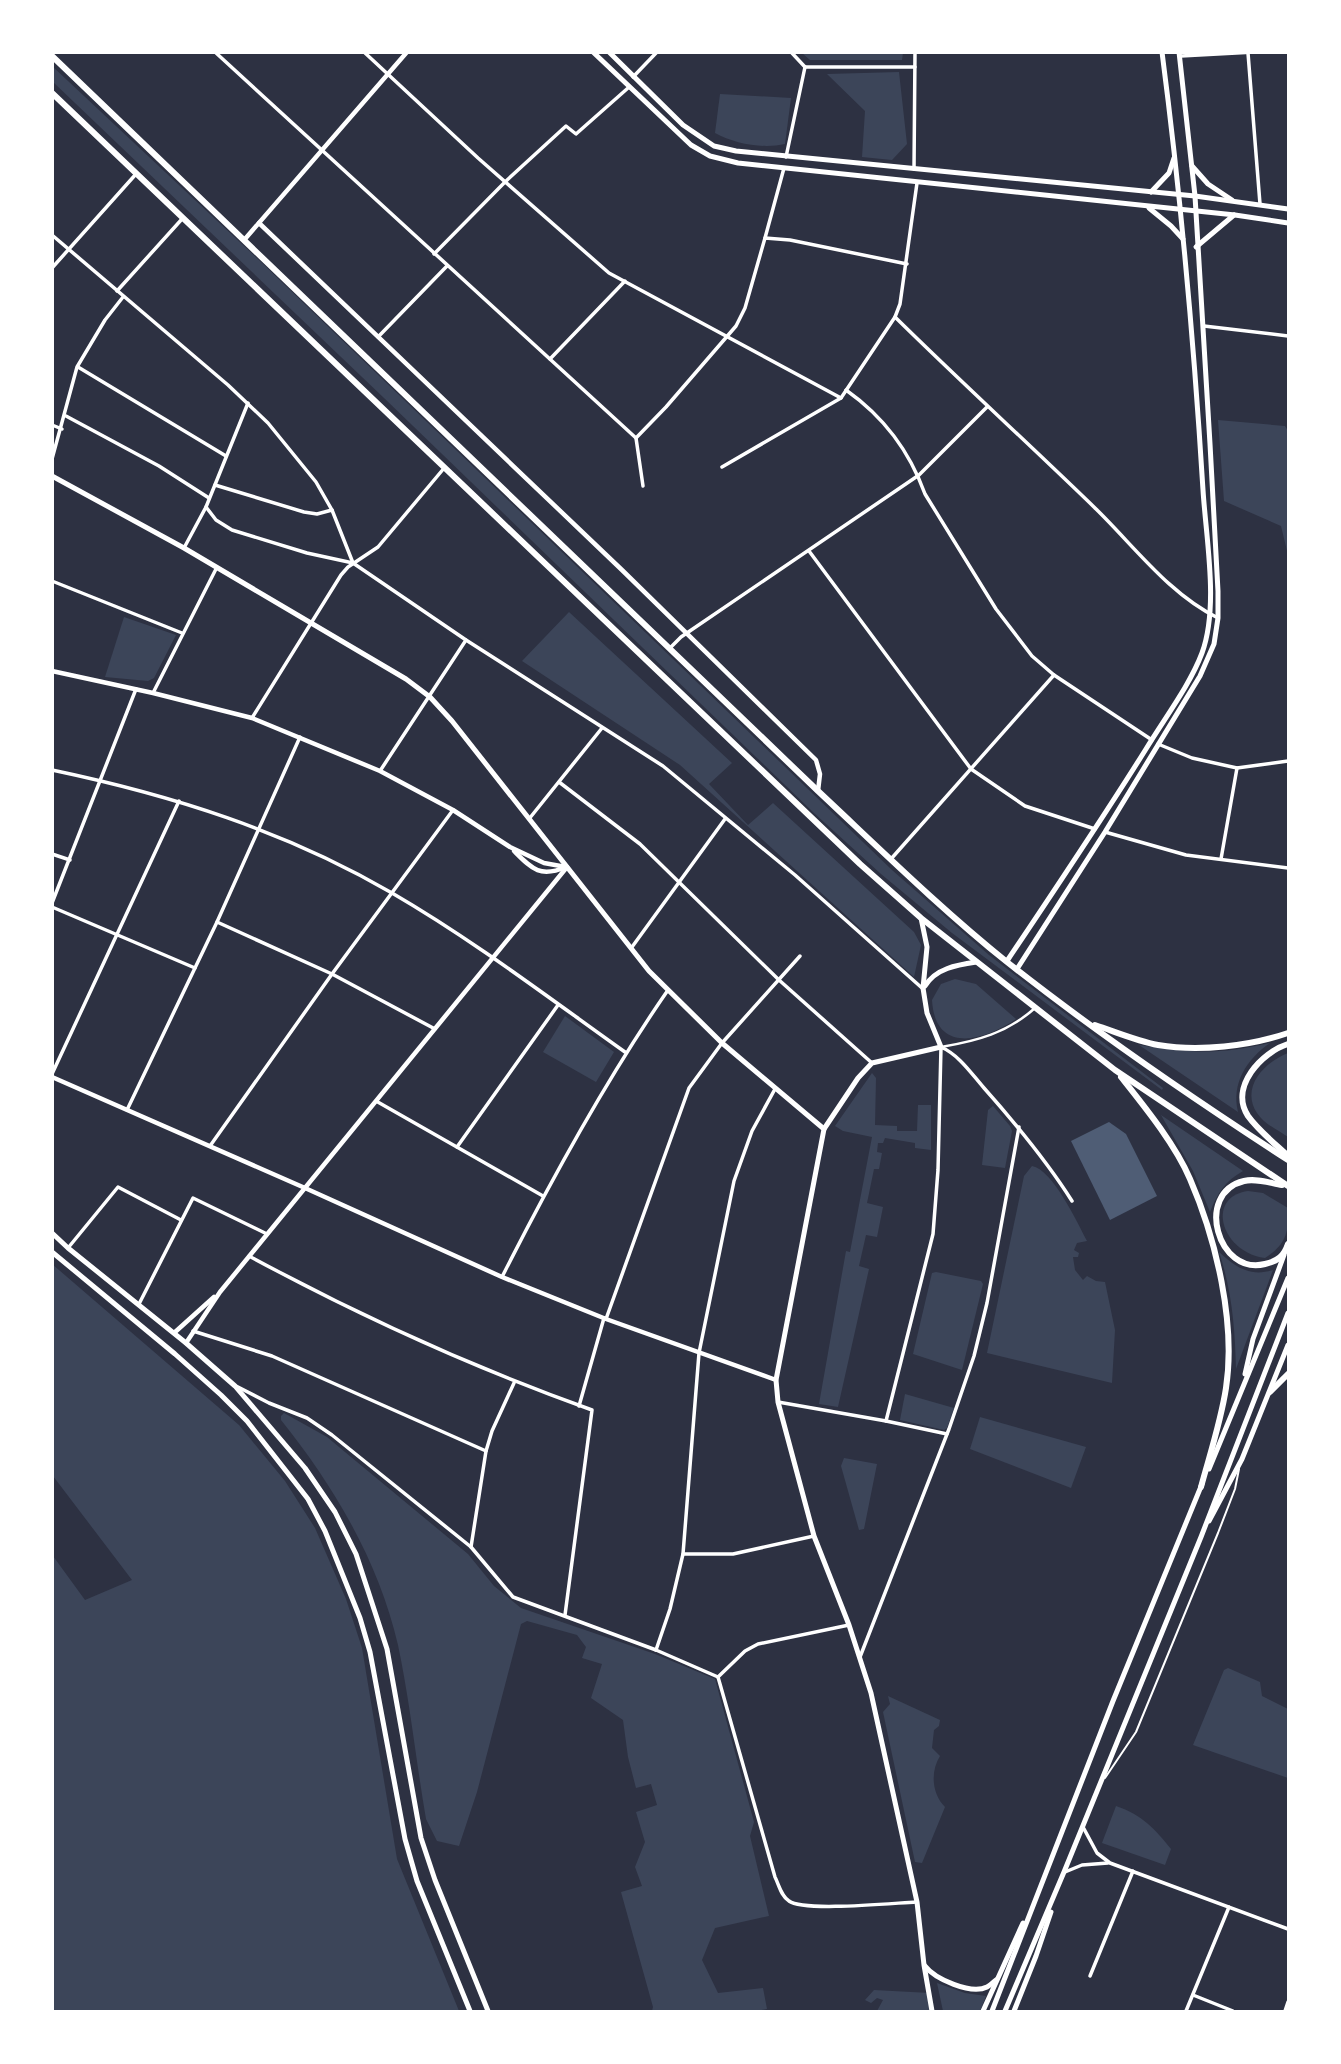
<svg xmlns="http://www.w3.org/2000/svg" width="1341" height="2064" font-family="Karla,sans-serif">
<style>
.green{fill:#3c4559}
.water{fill:#4f5d75}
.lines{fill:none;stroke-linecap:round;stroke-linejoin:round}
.service{stroke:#fff;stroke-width:2}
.pedestrian{stroke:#fff;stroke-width:2.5}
.minor{stroke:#fff;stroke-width:3.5}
.tertiary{stroke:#fff;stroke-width:4.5}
.secondary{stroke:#fff;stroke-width:5}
.primary{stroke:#fff;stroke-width:5}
.trunk{stroke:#fff;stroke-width:6}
</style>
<rect width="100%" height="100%" fill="#2d3142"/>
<g class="green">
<path d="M 802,53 L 903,53 L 902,60 L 810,60 Z"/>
<path d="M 52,66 L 260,261 L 892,870 L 989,955 L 1163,1088 L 1162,1090 L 952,933 L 881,874 L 814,813 L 384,398 L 53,82 Z"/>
<path d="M 899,72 L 907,144 L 892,160 L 862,157 L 865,111 L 827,74 Z"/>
<path d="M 720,94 L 791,98 L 785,144 C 763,149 735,144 715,133 Z"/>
<path d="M 1218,420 L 1285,426 L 1288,431 L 1288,555 L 1281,526 L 1224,501 Z"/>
<path d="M 569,612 L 732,763 L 709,784 L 748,825 L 773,803 L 914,932 L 921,945 L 914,977 L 680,765 L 522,661 Z"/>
<path d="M 124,617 L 176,635 L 154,678 L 148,681 L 105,677 Z"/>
<path d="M 955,979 L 976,984 L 1016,1019 C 984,1041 935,1055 932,1000 L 941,984 Z"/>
<path d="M 565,1016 L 614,1052 L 596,1082 L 543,1052 Z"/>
<path d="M 1270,1043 C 1247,1059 1231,1083 1238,1112 L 1139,1045 C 1191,1053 1219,1055 1270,1043 Z"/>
<path d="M 1288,1053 L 1288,1137 C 1278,1130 1264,1124 1257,1113 C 1240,1087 1265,1062 1288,1053 Z"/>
<path d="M 872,1073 L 876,1078 L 875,1125 L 897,1126 L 897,1131 L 917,1131 L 918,1105 L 931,1105 L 931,1150 L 915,1148 L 915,1143 L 885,1138 L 883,1143 L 878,1143 L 877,1152 L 882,1153 L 879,1169 L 874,1169 L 867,1203 L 883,1207 L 877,1237 L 866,1235 L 859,1266 L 869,1269 L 838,1407 L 819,1404 L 846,1251 L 850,1252 L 872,1137 L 843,1131 L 835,1126 Z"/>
<path d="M 993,1106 L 1010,1126 L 1012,1131 L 1005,1168 L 982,1165 L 988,1110 Z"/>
<path d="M 1161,1115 L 1243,1171 C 1225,1181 1217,1194 1210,1212 L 1193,1171 Z"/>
<path d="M 1032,1166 C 1053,1170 1077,1222 1087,1241 L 1077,1243 L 1074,1250 L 1079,1253 L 1078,1257 L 1073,1257 L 1075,1270 L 1083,1280 L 1087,1276 L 1096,1281 L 1105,1282 L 1115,1330 L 1112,1383 L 987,1353 L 1024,1176 Z"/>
<path d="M 1248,1191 L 1263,1193 L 1288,1208 C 1289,1233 1286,1244 1265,1258 C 1221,1252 1205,1197 1248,1191 Z"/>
<path d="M 1219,1252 C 1236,1268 1251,1277 1273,1270 L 1236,1369 C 1235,1328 1232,1291 1219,1252 Z"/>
<path d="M 52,1264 L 239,1425 L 285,1481 L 315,1528 L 346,1599 L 362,1648 L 397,1859 L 459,2011 L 53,2011 L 53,1556 L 85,1600 L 132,1580 L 53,1476 Z"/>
<path d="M 936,1272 L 981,1281 L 983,1284 L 962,1370 L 913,1354 L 932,1273 Z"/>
<path d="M 905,1394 L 954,1408 L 947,1428 L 944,1430 L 900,1420 Z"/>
<path d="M 284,1413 L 327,1437 L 351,1457 L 468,1554 L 494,1586 L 521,1608 L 655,1654 L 715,1679 L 754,1822 L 750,1836 L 769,1916 L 715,1928 L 702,1960 L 718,1993 L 763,1988 L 767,2009 L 757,2011 L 652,2011 L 653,2007 L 621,1892 L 642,1886 L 635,1867 L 645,1842 L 636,1812 L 657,1805 L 651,1784 L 636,1788 L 628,1757 L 623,1720 L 591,1698 L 602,1664 L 582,1658 L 586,1647 L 577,1635 L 527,1621 L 521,1624 L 477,1792 L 459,1846 L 437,1841 L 426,1819 C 416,1761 410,1702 398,1645 C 379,1562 334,1486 281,1420 L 281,1416 Z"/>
<path d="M 980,1417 L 1086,1447 L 1071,1488 L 970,1449 Z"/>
<path d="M 844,1458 L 877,1464 L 864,1529 L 859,1530 L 841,1466 Z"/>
<path d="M 1228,1668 L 1260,1682 L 1262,1696 L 1288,1709 L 1288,1778 L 1193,1745 L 1224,1670 Z"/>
<path d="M 888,1696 L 940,1720 L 939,1726 L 934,1730 L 932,1748 L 940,1756 C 930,1772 932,1794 945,1807 L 922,1863 L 915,1862 L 883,1712 L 890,1704 Z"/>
<path d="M 1116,1806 C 1142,1815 1154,1828 1171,1849 L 1165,1865 L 1102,1843 Z"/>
<path d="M 937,1983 L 965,1993 L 986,1996 L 980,2011 L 943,2011 Z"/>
<path d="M 874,1990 L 930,1993 L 934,2011 L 877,2011 L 883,2000 L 877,1998 L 871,2003 L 865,2000 Z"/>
</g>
<path class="water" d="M 1109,1122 L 1126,1134 L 1157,1196 L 1110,1220 L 1071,1141 Z"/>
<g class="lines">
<path class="service" d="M 1105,1778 L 1136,1732 L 1218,1533 L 1235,1489 L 1239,1469"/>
<path class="pedestrian" d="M 941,1047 C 977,1041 1007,1033 1035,1008"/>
<g class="minor">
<path d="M 215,52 L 636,438 L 666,407 L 736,326 L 745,308 L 765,238 L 790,240 L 907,264"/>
<path d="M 364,52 L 478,158 L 609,273 L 841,398"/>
<path d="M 791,52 L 805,67"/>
<path d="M 1248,53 L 1260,204"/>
<path d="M 1181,56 L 1255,52"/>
<path d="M 805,67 L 915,67"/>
<path d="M 633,77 L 657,52"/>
<path d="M 786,157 L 805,67"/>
<path d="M 914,169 L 915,52"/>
<path d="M 52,235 L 228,385 L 268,423 L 316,482 L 332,510 L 353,563"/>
<path d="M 765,238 L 784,168"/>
<path d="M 434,254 L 505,182 L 566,126 L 576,134 L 628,88"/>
<path d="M 52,268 L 136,174"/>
<path d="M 117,291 L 182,219"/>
<path d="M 895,317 C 961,382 1029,444 1096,509 C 1134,546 1169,594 1218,618"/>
<path d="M 1204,326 L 1288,336"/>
<path d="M 378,337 L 447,266"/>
<path d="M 550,359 L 625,281"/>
<path d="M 78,367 L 226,456"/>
<path d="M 846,390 C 884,417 909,450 925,494 L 996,609 L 1032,656 L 1054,675 L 1152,740"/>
<path d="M 66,416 L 159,466 L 209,498"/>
<path d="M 52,425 L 62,429"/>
<path d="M 636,438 L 643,486"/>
<path d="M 52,459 L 77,367 L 105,320 L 123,297"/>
<path d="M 722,467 L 841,398 L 895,317 L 900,304 L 917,183"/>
<path d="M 215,485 L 304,512 L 317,514 L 332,510"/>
<path d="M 206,507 L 216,520 L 232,530 L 307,553 L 353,563 L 466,640 L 663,766 L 795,875 L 922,988"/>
<path d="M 184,548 L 206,507 L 248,403"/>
<path d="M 809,551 L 971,769 L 1025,806 L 1095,829"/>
<path d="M 52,581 L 182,633"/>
<path d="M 671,647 L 681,637 L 919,475 L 987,407"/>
<path d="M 153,693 L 217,567"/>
<path d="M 252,718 L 341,575 L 348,567 L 378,547 L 445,467"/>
<path d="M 1158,744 L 1192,758 L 1237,768 L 1288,761"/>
<path d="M 52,770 C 171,795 286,831 392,893 C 473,940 549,998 625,1052"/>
<path d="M 380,771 L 466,640"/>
<path d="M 559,782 L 640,844 L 779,980 L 872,1063"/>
<path d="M 529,819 L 602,728"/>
<path d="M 1105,832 L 1186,855 L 1288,868"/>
<path d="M 52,854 L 70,860"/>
<path d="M 891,859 L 1054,675"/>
<path d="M 1221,859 L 1237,768"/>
<path d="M 52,903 L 136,689"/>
<path d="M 52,907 L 195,968"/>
<path d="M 217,922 L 332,974 L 435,1029"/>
<path d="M 632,947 L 725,819"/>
<path d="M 52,1074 L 179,801"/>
<path d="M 376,1101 L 543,1196"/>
<path d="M 127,1110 L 217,922 L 300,737"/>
<path d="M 210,1146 L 332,974 L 453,810"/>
<path d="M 457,1147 L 558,1005"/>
<path d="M 68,1248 L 118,1187 L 181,1220"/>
<path d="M 249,1256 C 360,1316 474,1368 592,1410 L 565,1615"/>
<path d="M 502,1277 C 552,1178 605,1081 668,990"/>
<path d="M 139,1304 L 193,1198 L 267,1234"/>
<path d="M 606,1319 L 689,1088 L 722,1043 L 800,956"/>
<path d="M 193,1331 L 272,1356 L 486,1451"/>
<path d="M 236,1386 L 269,1403 L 307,1418 L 332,1435 L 471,1547 L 513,1597 L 656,1650 L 718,1677"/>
<path d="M 778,1402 L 886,1421 L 947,1434"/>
<path d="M 579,1406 L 604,1318"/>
<path d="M 886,1421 L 933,1234 L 938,1170 L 941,1047 C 959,1055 971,1073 984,1088 C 1016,1124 1046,1160 1072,1201"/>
<path d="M 471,1547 L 486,1451 L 492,1431 L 514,1383"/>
<path d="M 683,1554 L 733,1554 L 814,1536"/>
<path d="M 656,1650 L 670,1609 L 683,1554 L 699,1353 L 734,1181 L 752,1131 L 775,1089"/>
<path d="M 860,1657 L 949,1429 L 974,1356 L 987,1303 L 1019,1127"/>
<path d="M 718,1677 L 775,1877 C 779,1885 781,1896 789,1901 C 803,1912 894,1903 916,1902"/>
<path d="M 718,1677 L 745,1651 L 758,1644 L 849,1625"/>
<path d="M 1083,1827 L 1097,1853 L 1110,1863 L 1288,1929"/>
<path d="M 1065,1872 L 1082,1865 L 1108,1863"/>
<path d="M 1090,1976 L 1133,1871"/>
<path d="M 1193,1995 L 1233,2011"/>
<path d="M 1186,2011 L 1229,1907"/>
<path d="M 1285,2011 L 1288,2002"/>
</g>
<g class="tertiary">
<path d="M 259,223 L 622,570 L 816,760 L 820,774 L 818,791"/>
<path d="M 245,239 L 407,52"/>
<path d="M 52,671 L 153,693 L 252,718 L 380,771 L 453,810 L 510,847 L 544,863 L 566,867"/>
<path d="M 514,851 C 532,869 540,878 566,867"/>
<path d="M 52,1077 L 305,1188 L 502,1277 L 606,1319 L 776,1380"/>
<path d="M 174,1333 L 214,1297"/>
<path d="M 186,1343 L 220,1292 L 567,867"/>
</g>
<g class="secondary">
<path d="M 593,52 L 691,145 L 710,156 L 738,163 L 1235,215 L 1288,223"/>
<path d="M 609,52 L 683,125 L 714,146 L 736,151 L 1195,196 L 1288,209"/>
<path d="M 1192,166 L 1208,184 L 1232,200"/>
<path d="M 1151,192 L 1169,173 L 1174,158"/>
<path d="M 1149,208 L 1171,226 L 1183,239"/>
<path d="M 1196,247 L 1234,215"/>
<path d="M 52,476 L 184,548 L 406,679 L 430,697 L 452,721 L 649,971 L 722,1043 L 824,1129 L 776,1380 L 778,1402 L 814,1536 L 849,1625 L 871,1693 L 917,1902 L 924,1965 L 932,2011"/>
<path d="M 1007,961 C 1054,891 1101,821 1146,749 C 1164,719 1190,685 1202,653 C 1219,606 1206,539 1203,490 C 1194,344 1181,198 1162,52"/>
<path d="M 1017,969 L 1105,832 L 1200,676 L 1214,644 L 1218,618 L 1218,591 L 1210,444 L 1195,196 L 1179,52"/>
<path d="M 925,986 C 936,968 957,965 977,962"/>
<path d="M 824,1129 L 858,1078 L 872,1063 L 941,1047 L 927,1013 L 923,988 L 927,947 L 921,918"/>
<path d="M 52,1233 L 68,1248 L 186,1343 L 235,1386 L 305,1468 L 335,1512 L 356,1554 L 387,1649 L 421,1838 L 435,1880 L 488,2011"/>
<path d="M 52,1252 L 175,1354 L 221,1395 L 247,1421 L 308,1499 L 325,1531 L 360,1618 L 370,1652 L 405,1839 L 417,1881 L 470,2011"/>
<path d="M 925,1966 C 935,1979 971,1995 987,1987 C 991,1985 993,1982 996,1980"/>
</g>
<g class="primary">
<path d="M 1245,1374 L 1253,1339 L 1284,1255"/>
<path d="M 1209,1469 L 1288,1278"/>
<path d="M 1209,1521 L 1242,1459 L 1288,1345"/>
<path d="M 983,2011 L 1023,1923"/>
<path d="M 992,2011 L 1113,1701 L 1202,1484"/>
<path d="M 1005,2011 L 1064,1872 L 1201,1537 L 1288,1313"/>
<path d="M 1014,2011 L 1036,1956 L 1051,1912"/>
</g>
<g class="trunk">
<path d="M 52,56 L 818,791 C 880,849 941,909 1007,962 C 1097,1033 1192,1098 1288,1160"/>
<path d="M 52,93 L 860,864 L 921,918 L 1115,1070 L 1288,1186"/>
<path d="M 1095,1025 C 1116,1032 1137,1041 1158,1045 C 1199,1052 1250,1046 1288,1033"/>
<path d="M 1121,1077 C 1144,1106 1175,1144 1190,1179 C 1216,1239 1236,1323 1226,1388 C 1221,1421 1210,1454 1201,1487"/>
<path d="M 1287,1155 C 1274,1143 1258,1130 1248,1116 C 1229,1087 1262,1052 1288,1044"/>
<path d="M 1282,1185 C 1270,1183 1256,1178 1244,1181 C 1194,1193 1218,1276 1265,1264 C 1278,1261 1284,1256 1288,1244"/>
<path d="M 1270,1392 L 1288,1374"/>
</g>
</g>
<rect width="1341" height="2064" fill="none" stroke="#ffffff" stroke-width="108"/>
</svg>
